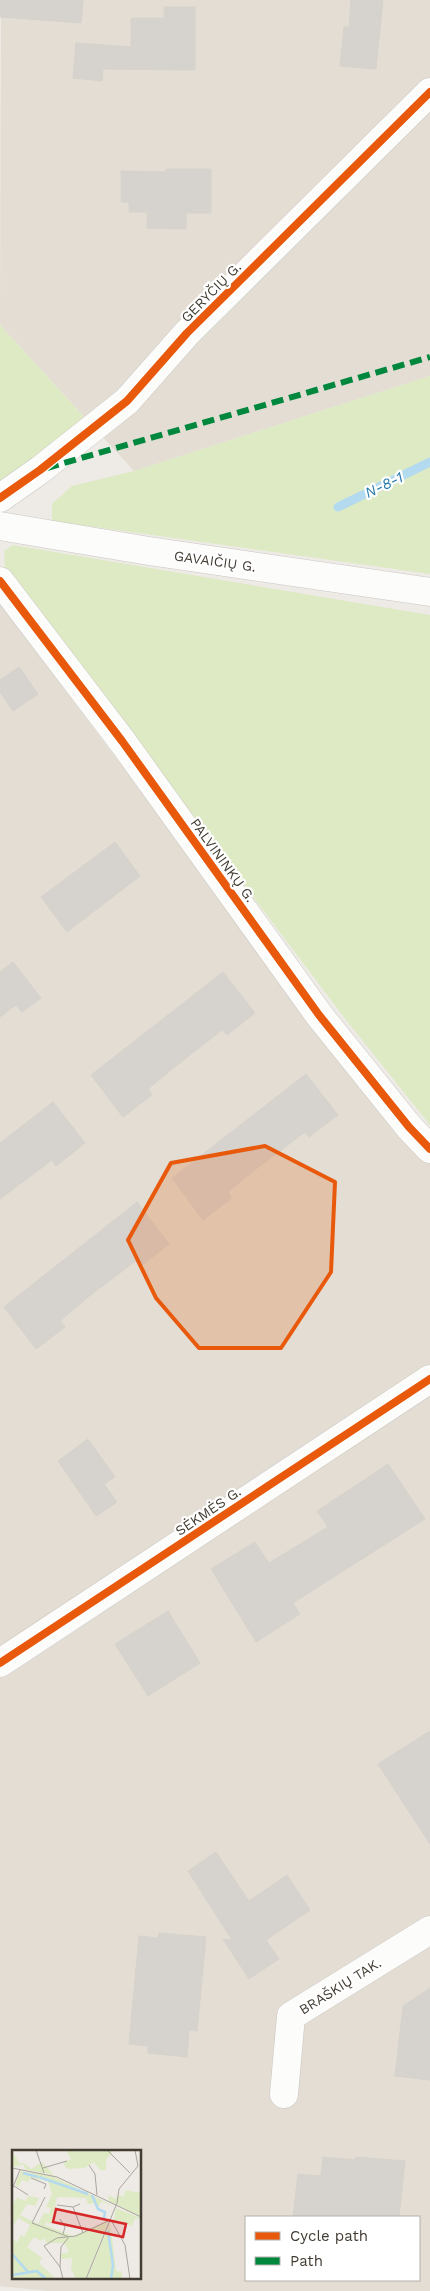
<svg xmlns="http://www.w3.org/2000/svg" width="430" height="2291" font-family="'Work Sans',sans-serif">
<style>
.residential{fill:#e3ddd3;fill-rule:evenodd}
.green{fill:#ddeac4}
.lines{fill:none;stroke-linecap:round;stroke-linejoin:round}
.stream{stroke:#b3daef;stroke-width:9}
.building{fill:#d6d2cd;stroke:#d6d2cc}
.street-casing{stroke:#cac7c2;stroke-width:29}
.street{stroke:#fcfcfb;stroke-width:28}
.quiet{stroke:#00873e;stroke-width:6;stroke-dasharray:12 6;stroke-linecap:butt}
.cycleway-casing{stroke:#fff;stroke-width:11}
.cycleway{stroke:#e8590c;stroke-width:8}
.marked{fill:#e8590c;fill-opacity:0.2;stroke:#e8590c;stroke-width:4;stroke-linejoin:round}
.labels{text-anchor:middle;stroke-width:4.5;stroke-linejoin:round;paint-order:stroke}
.street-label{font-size:14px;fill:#433c32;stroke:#fff}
.water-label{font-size:15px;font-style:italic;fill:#277aab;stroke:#fff}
.inset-river{fill:none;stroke:#b3daef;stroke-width:2.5}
.inset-road{fill:none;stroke:#aaa59e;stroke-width:1}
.view{fill:#d62828;fill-opacity:0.15;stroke:#d62828;stroke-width:2.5}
.inset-edge{fill:none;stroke:#433c32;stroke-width:2.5}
</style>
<rect width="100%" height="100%" fill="#eeebe6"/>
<g class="residential">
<path d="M 1,0 L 430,0 L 430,376 L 134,471 L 0,325 Z"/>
<path d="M 0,604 L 325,1036 L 430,1162 L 430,2291 L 47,2291 L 0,2286 ZM 14,2151 L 140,2151 L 140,2277 L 14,2277 ZM 246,2217 L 419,2217 L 419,2280 L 246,2280 Z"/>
</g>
<g class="green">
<path d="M 0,325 L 86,419 L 0,484 Z"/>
<path d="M 430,376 L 430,574 L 52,521 L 52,504 L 72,486 L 134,471 Z"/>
<path d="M 13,545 L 430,615 L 430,1125 L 343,1016 L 5,568 L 4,551 Z"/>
</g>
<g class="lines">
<path class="stream" d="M 338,507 L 430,462"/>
</g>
<g class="building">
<path d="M 0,0 L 83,0 L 81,23 L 0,17 Z"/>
<path d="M 351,0 L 383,0 L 376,69 L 340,66 L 344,27 L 349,27 Z"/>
<path d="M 164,7 L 195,7 L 195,70 L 103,69 L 102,81 L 73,78 L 76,43 L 131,47 L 131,18 L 164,18 Z"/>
<path d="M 166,169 L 211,169 L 211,213 L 186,213 L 186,229 L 147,228 L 147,212 L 129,212 L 129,202 L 121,202 L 121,171 L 166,172 Z"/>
<path d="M 19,667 L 38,694 L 13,711 L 0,692 L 0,680 Z"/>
<path d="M 115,842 L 140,876 L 67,932 L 41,897 Z"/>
<path d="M 13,962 L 41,998 L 22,1012 L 16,1005 L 0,1017 L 0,972 Z"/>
<path d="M 223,972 L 255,1013 L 227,1035 L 222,1030 L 176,1066 L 148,1089 L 152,1095 L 123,1117 L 91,1075 Z"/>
<path d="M 306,1074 L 338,1115 L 309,1137 L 305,1132 L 256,1169 L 228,1192 L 232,1198 L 203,1220 L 172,1178 Z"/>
<path d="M 53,1102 L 85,1143 L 56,1166 L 52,1160 L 0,1199 L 0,1143 Z"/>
<path d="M 137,1202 L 169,1244 L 141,1266 L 137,1260 L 88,1297 L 60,1321 L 65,1327 L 36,1349 L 4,1307 Z"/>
<path d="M 88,1439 L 115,1477 L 104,1484 L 117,1502 L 96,1516 L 58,1461 Z"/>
<path d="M 388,1464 L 425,1519 L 293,1603 L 300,1614 L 256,1642 L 211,1569 L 255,1542 L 269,1563 L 328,1527 L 317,1511 Z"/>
<path d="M 168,1611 L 200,1663 L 148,1696 L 115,1644 Z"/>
<path d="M 430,1731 L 430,1844 L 378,1764 Z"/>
<path d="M 216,1852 L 249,1901 L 287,1875 L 310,1910 L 266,1940 L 279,1959 L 249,1979 L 223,1939 L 232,1940 L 188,1871 Z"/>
<path d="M 159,1933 L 206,1937 L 197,2031 L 189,2030 L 187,2057 L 148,2053 L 148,2046 L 129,2044 L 139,1936 L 158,1938 Z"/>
<path d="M 430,1988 L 430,2080 L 395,2076 L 403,2006 Z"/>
<path d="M 323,2157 L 355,2160 L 356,2157 L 405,2161 L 399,2217 L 293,2217 L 298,2174 L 321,2176 Z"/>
</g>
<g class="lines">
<defs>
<g id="street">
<path d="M 0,498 L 40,470 L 127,401 L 187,333 L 430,92"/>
<path d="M 0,526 L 149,551 L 430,592"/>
<path d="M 0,581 L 122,741 L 319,1015 L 409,1127 L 430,1149"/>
<path d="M 0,1663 L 430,1379"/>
<path d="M 284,2094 L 291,2016 L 430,1930"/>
</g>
</defs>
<use href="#street" class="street-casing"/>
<use href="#street" class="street"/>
<path class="quiet" d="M 47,468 L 430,357"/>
<defs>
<g id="cycleway">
<path d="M 0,498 L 40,470 L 127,401 L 187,333 L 430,92"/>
<path d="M 0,581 L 122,741 L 319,1015 L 409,1127 L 430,1149"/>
<path d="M 0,1663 L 430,1379"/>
</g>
</defs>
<use href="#cycleway" class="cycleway-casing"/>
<use href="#cycleway" class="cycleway"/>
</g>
<path class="marked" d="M 265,1146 L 335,1182 L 331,1272 L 281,1348 L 199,1348 L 156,1298 L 128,1240 L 171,1163 Z"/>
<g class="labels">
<g class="street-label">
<text transform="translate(211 292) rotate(-45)" y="5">GERYČIŲ G.</text>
<text transform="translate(215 561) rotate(8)" y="5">GAVAIČIŲ G.</text>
<text transform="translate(223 860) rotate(54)" y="5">PALVININKŲ G.</text>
<text transform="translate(208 1511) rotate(-34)" y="5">SĖKMĖS G.</text>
<text transform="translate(340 1986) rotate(-32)" y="5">BRAŠKIŲ TAK.</text>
</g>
<g class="water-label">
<text transform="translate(384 485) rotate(-26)" y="5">N-8-1</text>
</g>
</g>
<g transform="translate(12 2150)">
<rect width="129" height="129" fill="#eeebe6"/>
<path d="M 0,0 L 7,13 L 12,13 L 19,19 L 30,12 L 42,25 L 14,20 L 11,14 L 0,18 ZM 54,0 L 102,0 L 94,10 L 94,20 L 88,20 L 82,12 L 72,18 L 55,19 L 51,13 L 59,9 ZM 9,21 L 40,26 L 102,56 L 89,52 L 85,59 L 82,53 L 76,54 L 74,48 L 45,47 L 39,74 L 34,72 L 33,75 L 61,86 L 97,70 L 74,129 L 64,129 L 59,119 L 60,108 L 50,109 L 49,104 L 57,102 L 52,93 L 35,93 L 31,88 L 29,91 L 22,87 L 15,97 L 30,108 L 27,113 L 44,129 L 0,129 L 0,89 L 5,92 L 9,85 L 12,87 L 18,75 L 6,68 L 0,78 L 0,54 L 5,48 L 14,51 L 16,46 L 27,48 L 23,56 L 15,54 L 8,65 L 26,74 L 32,63 L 37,64 L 39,58 L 34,57 L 40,44 L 36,31 L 18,28 L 16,32 L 10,30 L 6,37 L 3,34 ZM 113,40 L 129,43 L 129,67 L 97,51 L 96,45 L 104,49 L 105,45 L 112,47 ZM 104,58 L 129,68 L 129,70 L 123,68 L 120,76 L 106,70 L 101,74 ZM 98,72 L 104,121 L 110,122 L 110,128 L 117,129 L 75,129 Z" fill="#ddeac4"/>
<path class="inset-river" d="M 11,23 L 26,27M 27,27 L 76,44M 80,45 L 86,59 L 93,62 L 92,68M 96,81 L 101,115 L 99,129M 0,104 L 16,122M 0,125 L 25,121 L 34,129"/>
<path class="inset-road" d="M 24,0 L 32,23M 95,0 L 118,23M 77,15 L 83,24 L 85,45M 0,18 L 45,27 L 129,67M 31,18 L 55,11M 19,28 L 34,34 L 32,39M 2,36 L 16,45M 0,39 L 8,20M 33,47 L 20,73 L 57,87M 68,54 L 61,57 L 71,83M 45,55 L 61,57M 48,69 L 53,77 L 51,84M 99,70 L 113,95 L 118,129M 48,117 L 49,97 L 56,88M 51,129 L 48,117 L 32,96 L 45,88 L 64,86 L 98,70M 74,129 L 105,53 L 107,39 L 126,16 L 123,0"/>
<path class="view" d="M 44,59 L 114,74 L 111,87 L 41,72 Z"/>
<rect width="129" height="129" class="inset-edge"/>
</g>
<rect x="245" y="2216" width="175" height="65" fill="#ffffff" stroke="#b4b1ad"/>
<rect x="255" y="2232" width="25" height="8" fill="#e8590c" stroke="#b4b1ad"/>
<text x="290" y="2241" font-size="15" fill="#433c32">Cycle path</text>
<rect x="255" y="2257" width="25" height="8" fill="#00873e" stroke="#b4b1ad"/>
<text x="290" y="2266" font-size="15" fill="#433c32">Path</text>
</svg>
